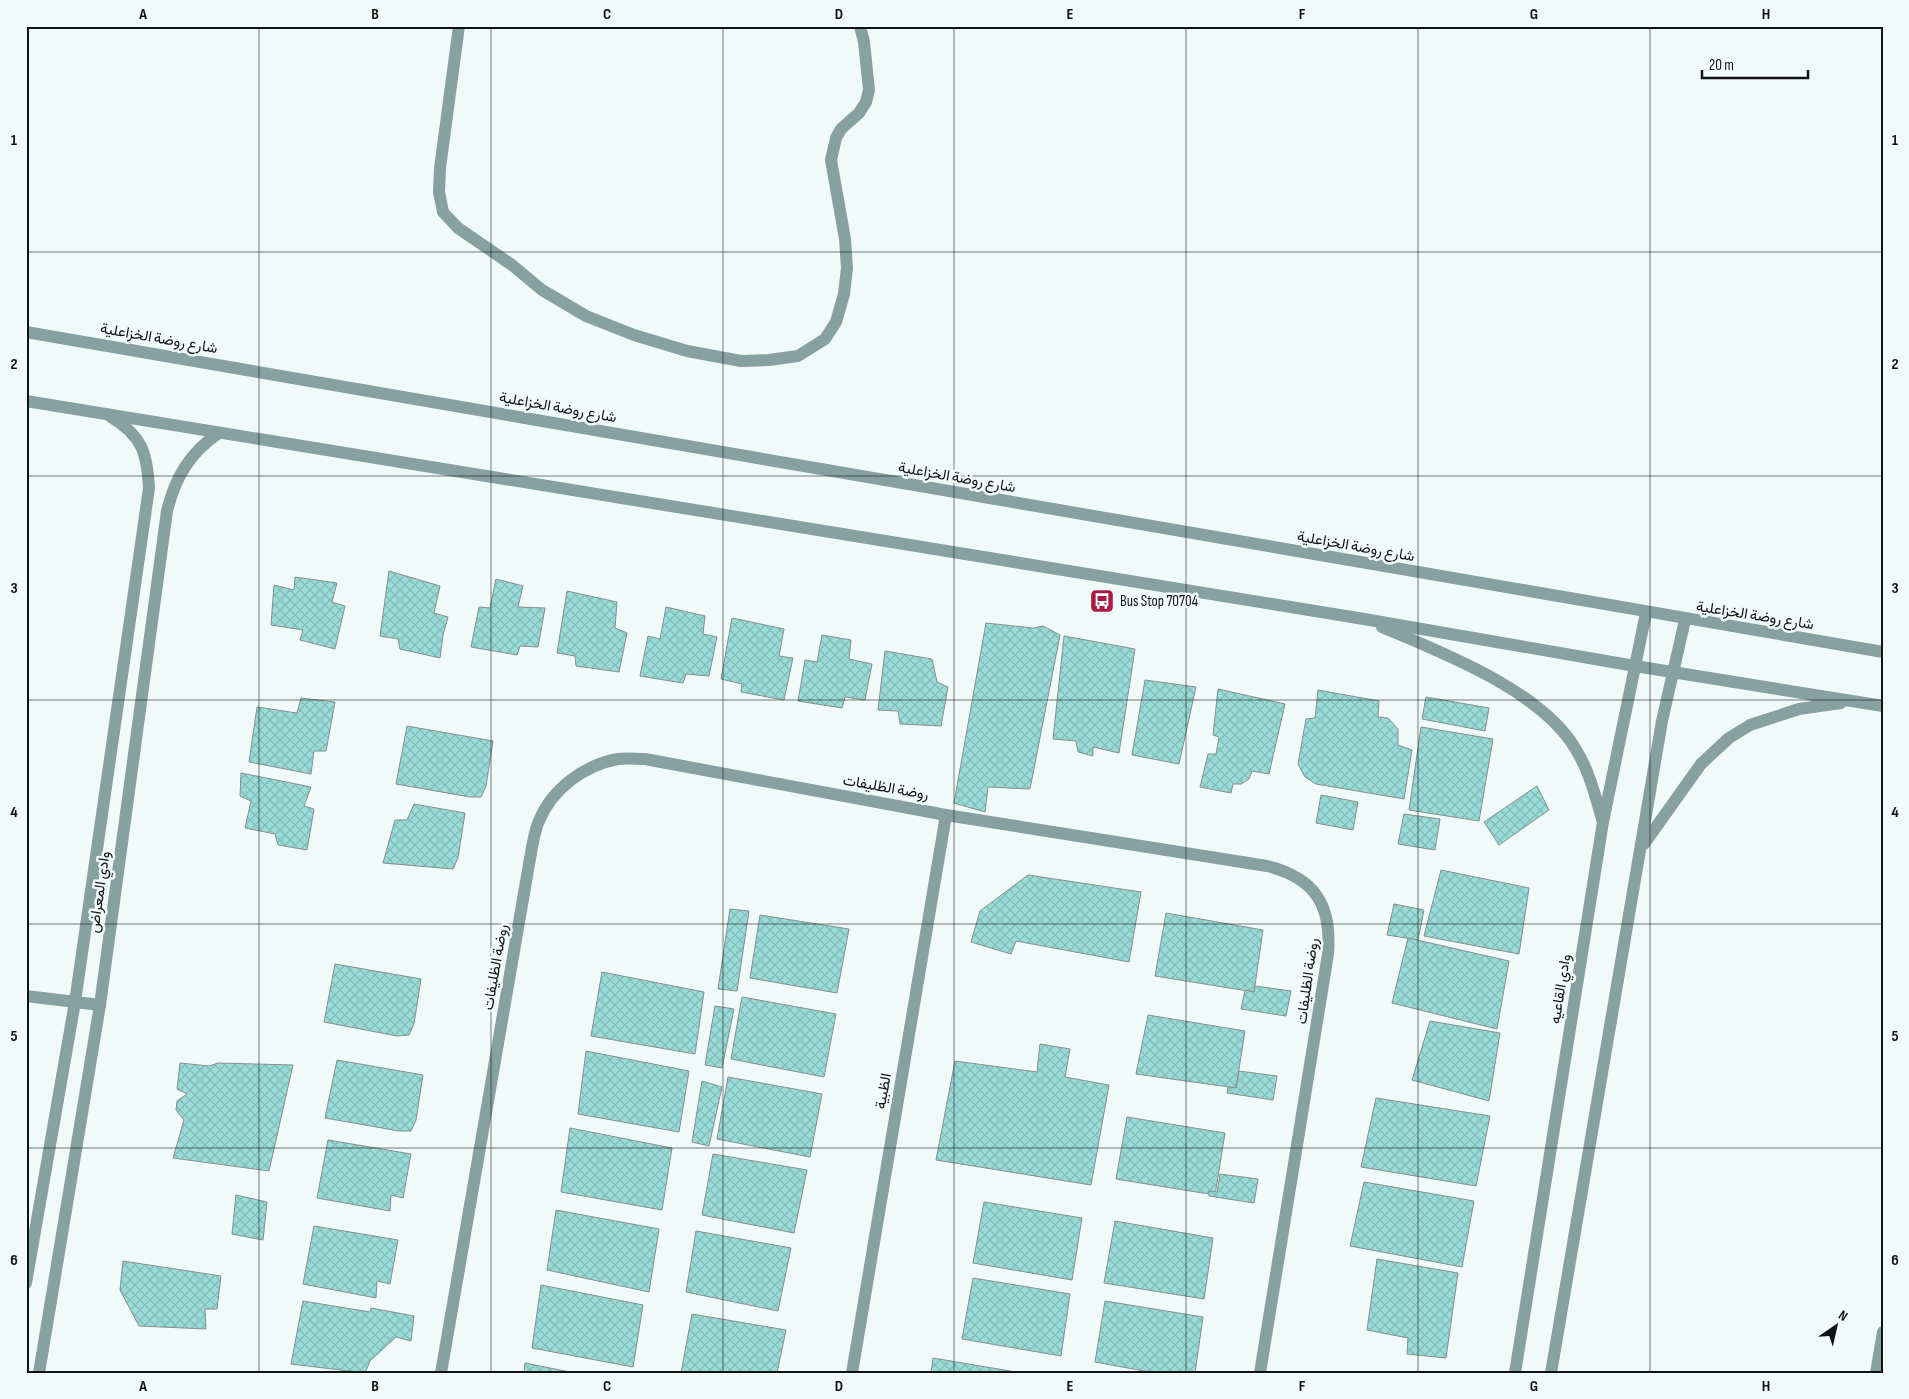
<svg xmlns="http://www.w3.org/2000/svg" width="1909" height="1399" font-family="'Sofia Sans Condensed',Vazirmatn,sans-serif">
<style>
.building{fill:url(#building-cross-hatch);stroke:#868f8e}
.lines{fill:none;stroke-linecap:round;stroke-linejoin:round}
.service{stroke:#86a19f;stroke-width:12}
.minor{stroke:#86a19f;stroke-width:12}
.grid{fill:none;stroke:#101313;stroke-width:1;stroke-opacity:0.55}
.labels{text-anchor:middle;stroke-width:5;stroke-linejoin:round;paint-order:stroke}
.street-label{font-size:15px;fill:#101313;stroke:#f0faf9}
.poi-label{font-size:15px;fill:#101313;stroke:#f0faf9;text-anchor:start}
.neatline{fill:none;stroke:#101313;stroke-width:2}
.grid-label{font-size:16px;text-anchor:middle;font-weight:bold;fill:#101313}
</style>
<defs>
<pattern id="building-cross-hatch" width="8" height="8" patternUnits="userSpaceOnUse" patternTransform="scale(1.25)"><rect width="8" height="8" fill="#98dbd7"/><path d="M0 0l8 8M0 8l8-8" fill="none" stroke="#82bbb8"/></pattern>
</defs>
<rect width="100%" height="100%" fill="#f0faf9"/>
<g class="building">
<path d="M 389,571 L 440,586 L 434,613 L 448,617 L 443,635 L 440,658 L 400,649 L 398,639 L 380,636 Z"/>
<path d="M 295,577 L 337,583 L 332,602 L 345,606 L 335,649 L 300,640 L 303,630 L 271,625 L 274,585 L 294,590 Z"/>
<path d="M 496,579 L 523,586 L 518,607 L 545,608 L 538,647 L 520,646 L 517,655 L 471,647 L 479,607 L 490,608 Z"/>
<path d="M 567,591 L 617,602 L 615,628 L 627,633 L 619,672 L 576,666 L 575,656 L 557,653 Z"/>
<path d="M 666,607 L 705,616 L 703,634 L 717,637 L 709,676 L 686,674 L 683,683 L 640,676 L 648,636 L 660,639 Z"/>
<path d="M 732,618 L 784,629 L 779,656 L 793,658 L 784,700 L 741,692 L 742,684 L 721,679 Z"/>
<path d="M 986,623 L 1033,628 L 1043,626 L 1060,635 L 1030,789 L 988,787 L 985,812 L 954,803 Z"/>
<path d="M 822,635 L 851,640 L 849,659 L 872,664 L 865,700 L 845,697 L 842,708 L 798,701 L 805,660 L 817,662 Z"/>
<path d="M 1064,636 L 1135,649 L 1119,753 L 1093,747 L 1093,756 L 1078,752 L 1076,741 L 1053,739 Z"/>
<path d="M 885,651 L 932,659 L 937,682 L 948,687 L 941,726 L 900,724 L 898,711 L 878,710 Z"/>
<path d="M 1145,680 L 1196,687 L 1179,764 L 1132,755 Z"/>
<path d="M 1218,689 L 1285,704 L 1269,774 L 1252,771 L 1249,779 L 1241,784 L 1233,784 L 1231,793 L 1200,787 L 1208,754 L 1216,754 L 1219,737 L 1213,735 Z"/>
<path d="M 1318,690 L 1379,701 L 1378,717 L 1388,718 L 1398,729 L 1398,745 L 1412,750 L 1404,799 L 1316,784 L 1305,777 L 1298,764 L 1306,719 L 1315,718 Z"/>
<path d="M 1426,697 L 1489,708 L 1485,731 L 1422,719 Z"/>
<path d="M 301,698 L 335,702 L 326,751 L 314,751 L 311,774 L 249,762 L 257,707 L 297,713 Z"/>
<path d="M 407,726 L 493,741 L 486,786 L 481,797 L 470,797 L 396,784 Z"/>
<path d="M 1421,727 L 1493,739 L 1479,821 L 1409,810 Z"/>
<path d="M 241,773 L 311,787 L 304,806 L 314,809 L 307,850 L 278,845 L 275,834 L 245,828 L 251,801 L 240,796 Z"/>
<path d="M 1537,786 L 1549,810 L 1499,845 L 1484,822 Z"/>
<path d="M 1321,795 L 1358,802 L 1353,830 L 1316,823 Z"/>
<path d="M 414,804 L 465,813 L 458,858 L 453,869 L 383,863 L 395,820 L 407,820 Z"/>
<path d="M 1404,814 L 1440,819 L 1435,850 L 1398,844 Z"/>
<path d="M 1441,870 L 1529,888 L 1519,954 L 1424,936 Z"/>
<path d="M 1028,875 L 1141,892 L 1129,962 L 1016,941 L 1011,954 L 971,942 L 980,911 Z"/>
<path d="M 1394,904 L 1424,910 L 1418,940 L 1387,935 Z"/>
<path d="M 730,909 L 749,911 L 737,991 L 718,989 Z"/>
<path d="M 1166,913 L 1263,930 L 1254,992 L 1155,976 Z"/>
<path d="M 760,915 L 849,929 L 837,993 L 750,978 Z"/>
<path d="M 1408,938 L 1509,961 L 1497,1029 L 1392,1003 Z"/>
<path d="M 335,964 L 421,979 L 414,1024 L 409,1035 L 397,1036 L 324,1022 Z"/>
<path d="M 602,972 L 704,992 L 695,1054 L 591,1036 Z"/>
<path d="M 1255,986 L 1291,991 L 1286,1016 L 1241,1009 L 1245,990 L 1254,992 Z"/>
<path d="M 742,997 L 836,1014 L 824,1077 L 731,1059 Z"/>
<path d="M 715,1006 L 734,1009 L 722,1068 L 705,1065 Z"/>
<path d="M 1148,1015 L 1245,1031 L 1236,1088 L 1136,1074 Z"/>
<path d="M 1430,1021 L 1500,1033 L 1489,1101 L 1412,1080 Z"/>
<path d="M 1040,1044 L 1070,1049 L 1065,1077 L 1109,1085 L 1091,1185 L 936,1160 L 955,1061 L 1037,1072 Z"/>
<path d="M 586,1051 L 689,1071 L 679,1132 L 578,1114 Z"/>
<path d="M 337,1060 L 423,1075 L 416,1120 L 411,1131 L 399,1131 L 325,1118 Z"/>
<path d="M 180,1063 L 209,1066 L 218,1063 L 293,1065 L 269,1171 L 173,1158 L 184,1120 L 176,1110 L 177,1101 L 187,1094 L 177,1089 Z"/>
<path d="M 1239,1071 L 1277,1076 L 1273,1100 L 1227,1093 L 1228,1087 L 1236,1088 Z"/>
<path d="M 728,1077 L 822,1094 L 810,1157 L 717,1139 Z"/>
<path d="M 702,1081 L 722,1087 L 709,1146 L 692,1142 Z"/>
<path d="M 1376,1098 L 1490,1116 L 1476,1186 L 1361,1167 Z"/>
<path d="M 1127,1117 L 1225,1133 L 1215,1195 L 1116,1179 Z"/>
<path d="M 570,1128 L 672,1148 L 662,1210 L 561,1192 Z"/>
<path d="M 328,1140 L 411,1154 L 403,1198 L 391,1195 L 390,1211 L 317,1198 Z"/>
<path d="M 713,1154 L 807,1170 L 794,1233 L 702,1215 Z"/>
<path d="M 1220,1174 L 1258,1179 L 1254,1203 L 1209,1196 L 1209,1191 L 1217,1192 Z"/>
<path d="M 1364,1182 L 1474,1201 L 1462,1267 L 1350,1246 Z"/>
<path d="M 236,1195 L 267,1202 L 263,1240 L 232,1234 Z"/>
<path d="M 984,1202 L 1082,1218 L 1072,1280 L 973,1263 Z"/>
<path d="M 556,1210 L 659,1229 L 649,1292 L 547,1270 Z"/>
<path d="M 1115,1221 L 1213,1238 L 1204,1299 L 1104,1283 Z"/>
<path d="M 314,1226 L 398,1240 L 390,1284 L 377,1281 L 376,1298 L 303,1284 Z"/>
<path d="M 696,1231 L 791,1248 L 778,1311 L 686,1292 Z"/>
<path d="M 1377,1259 L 1458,1273 L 1446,1358 L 1407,1354 L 1408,1338 L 1367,1330 Z"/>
<path d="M 123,1261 L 221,1276 L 217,1309 L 205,1309 L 206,1329 L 139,1326 L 120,1290 Z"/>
<path d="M 973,1278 L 1070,1294 L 1061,1356 L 962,1339 Z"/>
<path d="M 541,1285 L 643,1305 L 633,1367 L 532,1348 Z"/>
<path d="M 303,1301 L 370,1312 L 371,1308 L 414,1316 L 411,1341 L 396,1337 L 370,1361 L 365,1373 L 291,1364 Z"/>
<path d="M 1105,1301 L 1203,1317 L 1195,1373 L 1155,1373 L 1095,1362 Z"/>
<path d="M 692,1314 L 786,1330 L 777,1373 L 681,1373 Z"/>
<path d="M 933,1358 L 1022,1373 L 931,1373 Z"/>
<path d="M 525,1363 L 575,1373 L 524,1373 Z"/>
</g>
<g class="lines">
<path class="service" d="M 459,26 L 440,168 L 439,192 L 443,212 L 458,228 L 512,265 L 542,290 L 586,316 L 634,335 L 687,351 L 741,361 L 769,360 L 798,356 L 825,339 L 836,322 L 844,294 L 847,268 L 845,239 L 831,160 L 836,138 L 841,129 L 859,113 L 866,102 L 869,90 L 864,42 L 860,26"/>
<g class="minor">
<path d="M 26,332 L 1883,652"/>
<path d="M 26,401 L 1364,619 L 1635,666 L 1883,706"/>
<path d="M 1382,627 C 1443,653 1540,690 1575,748 C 1589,770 1595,795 1602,819"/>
<path d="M 1644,844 L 1701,764 L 1729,738 L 1750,725 L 1799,709 L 1841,703"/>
<path d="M 26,996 L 100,1005"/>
<path d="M 26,1283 L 75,1002 L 149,488 C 147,452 142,436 111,417"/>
<path d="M 39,1373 L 100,1005 L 167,511 C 175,478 190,452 219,433"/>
<path d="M 441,1373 L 532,847 C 534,839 535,829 539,821 C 552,789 584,765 618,759 C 626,758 636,759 645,759 L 946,815 L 1267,866 C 1315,878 1332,905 1328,954 L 1260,1373"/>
<path d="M 852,1373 L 946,815"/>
<path d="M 1515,1373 L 1603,822 L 1646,613"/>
<path d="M 1551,1373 L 1662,721 L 1685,620"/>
<path d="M 1876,1373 L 1883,1332"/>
</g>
</g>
<path class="grid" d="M 259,26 L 259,1373M 491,26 L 491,1373M 723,26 L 723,1373M 954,26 L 954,1373M 1186,26 L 1186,1373M 1418,26 L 1418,1373M 1650,26 L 1650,1373M 26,252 L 1883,252M 26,476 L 1883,476M 26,700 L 1883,700M 26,924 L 1883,924M 26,1148 L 1883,1148"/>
<defs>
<symbol id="bus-square" viewBox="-11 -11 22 22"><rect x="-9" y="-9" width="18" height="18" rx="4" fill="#ad1a46" stroke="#f0faf9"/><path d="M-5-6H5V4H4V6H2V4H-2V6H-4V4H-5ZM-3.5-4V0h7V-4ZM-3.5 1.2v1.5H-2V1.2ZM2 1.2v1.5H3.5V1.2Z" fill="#fff"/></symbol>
</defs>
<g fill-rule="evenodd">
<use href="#bus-square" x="1088" y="587" width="28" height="28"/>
</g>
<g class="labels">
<g class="street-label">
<text transform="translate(159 338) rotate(10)" y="5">شارع روضة الخزاعلية</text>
<text transform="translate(558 407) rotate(10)" y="5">شارع روضة الخزاعلية</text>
<text transform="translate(957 477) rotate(10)" y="5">شارع روضة الخزاعلية</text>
<text transform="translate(1356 546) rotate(10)" y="5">شارع روضة الخزاعلية</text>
<text transform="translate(1755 615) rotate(9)" y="5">شارع روضة الخزاعلية</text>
<text transform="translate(886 787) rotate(10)" y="5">روضة الظليفات</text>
<text transform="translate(99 892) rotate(-82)" y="5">وادي المعراض</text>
<text transform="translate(495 967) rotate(-80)" y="5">روضة الظليفات</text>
<text transform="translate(1307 981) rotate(-82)" y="5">روضة الظليفات</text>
<text transform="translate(1560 989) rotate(-81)" y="5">وادي القاعيه</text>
<text transform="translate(883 1091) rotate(-80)" y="5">الظبية</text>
</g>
<g class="poi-label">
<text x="1120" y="606">Bus Stop 70704</text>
</g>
</g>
<rect width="1909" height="1399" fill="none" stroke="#f0faf9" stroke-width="55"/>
<g transform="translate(1836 1326) rotate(34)" stroke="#f0faf9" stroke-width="4" paint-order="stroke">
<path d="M0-4L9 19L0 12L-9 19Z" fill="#101313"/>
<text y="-8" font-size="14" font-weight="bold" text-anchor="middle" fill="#101313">N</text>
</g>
<path d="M1702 70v8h106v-8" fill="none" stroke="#101313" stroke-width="2.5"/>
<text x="1709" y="70" font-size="15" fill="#101313" stroke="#f0faf9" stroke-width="4" paint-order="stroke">20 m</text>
<rect x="28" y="28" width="1854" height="1344" class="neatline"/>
<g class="grid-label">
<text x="143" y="19">A</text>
<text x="375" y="19">B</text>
<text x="607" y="19">C</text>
<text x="839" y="19">D</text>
<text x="1070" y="19">E</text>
<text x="1302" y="19">F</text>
<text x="1534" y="19">G</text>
<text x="1766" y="19">H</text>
<text x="14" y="145">1</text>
<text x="1895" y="145">1</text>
<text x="14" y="369">2</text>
<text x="1895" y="369">2</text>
<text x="14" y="593">3</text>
<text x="1895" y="593">3</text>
<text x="14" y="817">4</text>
<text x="1895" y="817">4</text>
<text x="14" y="1041">5</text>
<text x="1895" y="1041">5</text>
<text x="14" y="1265">6</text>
<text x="1895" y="1265">6</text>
<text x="143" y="1391">A</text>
<text x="375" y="1391">B</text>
<text x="607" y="1391">C</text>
<text x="839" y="1391">D</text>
<text x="1070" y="1391">E</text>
<text x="1302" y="1391">F</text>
<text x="1534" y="1391">G</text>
<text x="1766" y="1391">H</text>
</g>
</svg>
